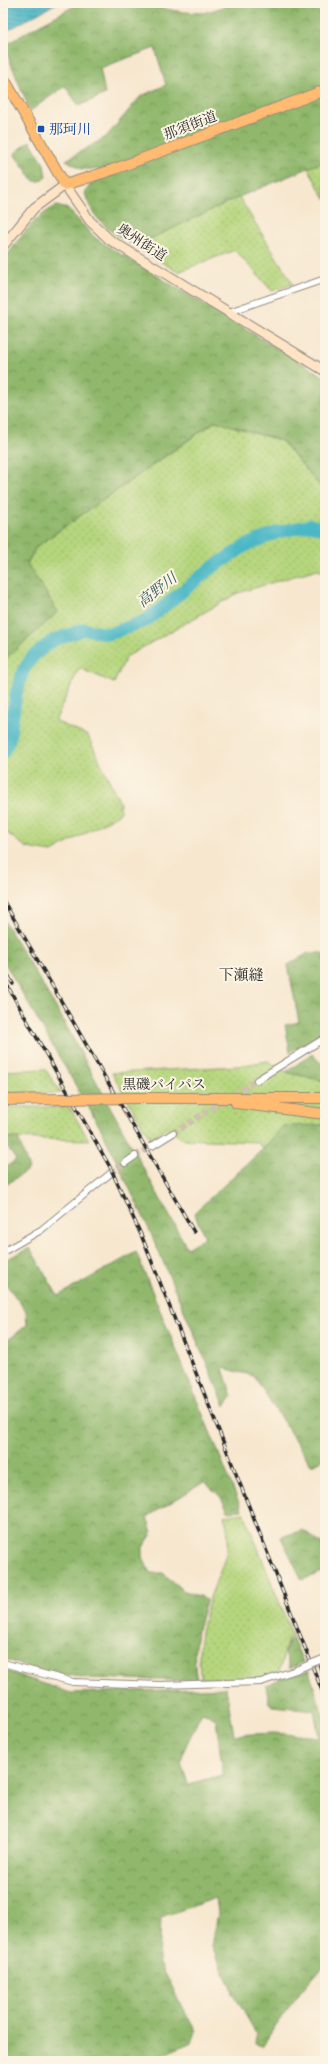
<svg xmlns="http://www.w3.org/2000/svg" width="328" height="2064" font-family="'Gentium Book Plus','Noto Serif JP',serif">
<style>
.grass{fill:url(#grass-dots);stroke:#708054}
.forest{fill:url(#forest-crowns);stroke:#5e714c;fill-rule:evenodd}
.water{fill:url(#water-rules);stroke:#3b7178}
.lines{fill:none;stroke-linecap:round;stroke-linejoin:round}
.river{stroke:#4bb7c6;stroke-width:13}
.minor-tunnel{stroke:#cec1ae;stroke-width:6;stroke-dasharray:6 3;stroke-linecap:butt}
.minor-casing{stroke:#91897d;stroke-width:8}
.secondary-casing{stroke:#91897d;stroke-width:11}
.primary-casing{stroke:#91897d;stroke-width:12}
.trunk-casing{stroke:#91897d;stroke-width:12}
.minor{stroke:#fff;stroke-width:6}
.secondary{stroke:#ffe4c6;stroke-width:9}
.primary{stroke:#ffbb71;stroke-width:10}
.trunk{stroke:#ffbb71;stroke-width:10}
.rail-casing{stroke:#2b2b2b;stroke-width:3.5}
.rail{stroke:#fcf5e5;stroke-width:2;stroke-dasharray:6;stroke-linecap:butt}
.minor-bridge-casing{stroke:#91897d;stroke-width:8;stroke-linecap:butt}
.trunk-bridge-casing{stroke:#91897d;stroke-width:12;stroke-linecap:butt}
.minor-bridge{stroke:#fff;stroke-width:6}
.trunk-bridge{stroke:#ffbb71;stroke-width:10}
.transit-dot{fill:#1a4fb4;stroke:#fcf5e5;stroke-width:1.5}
.labels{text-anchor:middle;stroke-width:4;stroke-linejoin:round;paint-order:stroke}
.street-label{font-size:14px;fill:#2b2b2b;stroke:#fcf5e5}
.transit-label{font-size:14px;fill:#164399;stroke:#fcf5e5;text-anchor:start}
.water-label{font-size:15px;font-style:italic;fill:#365c61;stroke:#fcf5e5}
.neighbourhood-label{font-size:15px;fill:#2b2b2b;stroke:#fcf5e5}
</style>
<defs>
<pattern id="grass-dots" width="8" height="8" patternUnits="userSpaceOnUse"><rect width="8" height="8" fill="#b5d67d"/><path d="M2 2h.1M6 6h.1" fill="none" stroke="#9cb86c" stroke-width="1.8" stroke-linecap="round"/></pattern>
<pattern id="forest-crowns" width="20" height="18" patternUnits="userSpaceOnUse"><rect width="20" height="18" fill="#90b76c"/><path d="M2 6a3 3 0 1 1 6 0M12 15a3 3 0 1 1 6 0" fill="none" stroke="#769559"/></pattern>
<pattern id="water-rules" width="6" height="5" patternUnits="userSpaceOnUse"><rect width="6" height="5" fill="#4bb7c6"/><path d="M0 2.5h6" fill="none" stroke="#3f95a1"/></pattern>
</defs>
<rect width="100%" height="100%" fill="#fcf5e5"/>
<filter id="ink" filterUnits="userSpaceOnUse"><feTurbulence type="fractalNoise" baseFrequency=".025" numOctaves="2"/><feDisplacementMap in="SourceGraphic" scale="8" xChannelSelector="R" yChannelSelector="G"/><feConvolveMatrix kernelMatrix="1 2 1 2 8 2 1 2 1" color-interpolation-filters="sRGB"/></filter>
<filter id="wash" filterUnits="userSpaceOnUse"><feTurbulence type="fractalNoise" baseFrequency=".012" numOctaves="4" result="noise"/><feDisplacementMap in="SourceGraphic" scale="16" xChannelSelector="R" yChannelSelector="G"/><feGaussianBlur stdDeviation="0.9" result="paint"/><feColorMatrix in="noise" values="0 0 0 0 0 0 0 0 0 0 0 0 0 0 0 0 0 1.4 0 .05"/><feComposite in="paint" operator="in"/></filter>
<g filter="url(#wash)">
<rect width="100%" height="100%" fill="#f7e7cf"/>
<g class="grass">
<path d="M 325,161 L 325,199 L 308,168 Z"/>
<path d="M 239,197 L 293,284 L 272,291 L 235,250 L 178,272 L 135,246 Z"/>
<path d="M 216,421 L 282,441 L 325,492 L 325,573 L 317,569 L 238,593 L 126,657 L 114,683 L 79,668 L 55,721 L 88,736 L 120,803 L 120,813 L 52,852 L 27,848 L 6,832 L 3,832 L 3,661 L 58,612 L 27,564 L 36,547 Z"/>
<path d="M 268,1061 L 286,1072 L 325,1081 L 325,1125 L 283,1126 L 263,1149 L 257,1142 L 182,1139 L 168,1128 L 150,1138 L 112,1073 L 238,1066 Z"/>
<path d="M 45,1069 L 61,1093 L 3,1093 L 3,1071 Z"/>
<path d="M 3,1107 L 69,1107 L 89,1140 L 3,1138 Z"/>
<path d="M 244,1513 L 293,1637 L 288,1638 L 279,1673 L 261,1679 L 202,1679 C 199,1671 199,1664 199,1655 C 199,1634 205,1615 211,1595 C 221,1566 235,1547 224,1516 Z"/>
</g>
<g class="forest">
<path d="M 80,3 L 146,3 L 154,7 L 183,12 L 203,13 L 237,3 L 325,3 L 325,161 L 239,197 L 135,246 C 113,235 90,218 85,192 L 91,184 L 117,170 L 82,169 L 66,160 L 106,137 L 141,96 L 166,85 L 155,48 L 100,68 L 105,94 L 79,106 L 65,86 L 30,111 L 4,46 L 37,26 Z"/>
<path d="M 30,141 L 44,164 L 46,177 L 40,181 L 34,181 L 14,154 Z"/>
<path d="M 56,206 L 68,209 L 94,237 L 109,247 L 325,377 L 325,492 L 282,441 L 215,421 L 36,547 L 27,564 L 58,612 L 3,661 L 3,262 C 17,241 33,217 56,206 Z"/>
<path d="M 3,919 L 58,1011 L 187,1248 L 205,1237 L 194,1213 L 263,1149 L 283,1126 L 325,1125 L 325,1459 L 311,1465 L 254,1376 L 223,1368 L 232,1397 L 225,1406 L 149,1229 L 101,1129 L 3,960 Z"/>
<path d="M 308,953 L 323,953 L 325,965 L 325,1031 L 290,1052 L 285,1025 L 299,1022 L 288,965 Z"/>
<path d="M 312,1054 L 325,1067 L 325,1081 L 286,1072 Z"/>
<path d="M 3,1138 L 18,1138 L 29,1169 L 3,1187 L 3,1169 L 16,1160 L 3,1141 Z"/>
<path d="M 30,1248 L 58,1296 L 136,1252 L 242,1510 L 228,1511 L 220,1496 L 204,1482 L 147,1517 L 152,1534 L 143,1547 L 143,1558 L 150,1573 L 163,1573 L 182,1590 L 207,1599 C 197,1632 191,1645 197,1681 L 87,1678 L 32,1669 L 3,1658 L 3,1344 L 27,1325 L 26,1311 L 6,1284 L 3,1284 L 3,1261 Z"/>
<path d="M 303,1530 L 322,1544 L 325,1571 L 302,1580 L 281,1537 Z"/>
<path d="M 293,1639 L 303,1662 L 290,1669 L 285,1653 L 289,1640 Z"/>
<path d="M 3,1670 L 71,1693 L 226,1688 L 234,1735 L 274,1733 L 319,1737 L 314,1710 L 272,1706 L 269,1703 L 266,1686 L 279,1679 L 309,1671 L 325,1722 L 325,1964 C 302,1990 280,2016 263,2046 L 255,2044 L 256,2033 L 233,1993 L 212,1946 L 218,1913 L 216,1898 L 161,1917 L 159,1962 L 196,2032 L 192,2042 L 148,2061 L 3,2061 ZM 202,1712 L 216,1719 L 223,1775 L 188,1784 L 181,1762 L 184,1750 Z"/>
</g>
<path class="water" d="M 3,3 L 57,3 L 3,33 Z"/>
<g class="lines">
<path class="river" d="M 3,752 L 9,740 L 16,694 L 23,671 L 33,656 L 52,641 L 84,629 L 109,634 L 147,620 L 210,569 L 245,546 L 278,532 L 311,525 L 325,529"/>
</g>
</g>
<g filter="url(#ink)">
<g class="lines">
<g class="minor-tunnel">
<path d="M 173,1133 L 257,1080"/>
<path d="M 135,1156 L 152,1146"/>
<path d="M 111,1173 L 125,1163"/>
</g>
<defs>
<g id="minor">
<path d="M 229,312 L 325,279"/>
<path d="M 257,1080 L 325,1038"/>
<path d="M 152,1146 L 173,1133"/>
<path d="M 125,1163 L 135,1156"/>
<path d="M 3,1252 L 41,1230 L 111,1173"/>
<path d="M 3,1663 L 73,1682 L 160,1685 L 261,1682 L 296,1670"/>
</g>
<path id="secondary" d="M 3,246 L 34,208 L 65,185 L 90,221 L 110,240 L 325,371"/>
<path id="primary" d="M 3,77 L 65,185 L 112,170 L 325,90"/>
<g id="trunk">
<path d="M 138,1098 L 325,1098"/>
<path d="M 3,1100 L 62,1099"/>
<path d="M 236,1103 L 325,1114"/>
</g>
</defs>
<use href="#minor" class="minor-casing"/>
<use href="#secondary" class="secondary-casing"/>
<use href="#primary" class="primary-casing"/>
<use href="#trunk" class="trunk-casing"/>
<use href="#minor" class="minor"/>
<use href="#secondary" class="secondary"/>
<use href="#primary" class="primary"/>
<use href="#trunk" class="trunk"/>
<defs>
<g id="rail">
<path d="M 3,900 L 194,1232"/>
<path d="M 3,967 L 13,984"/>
<path d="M 3,978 L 110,1167 L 142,1237 L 325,1698"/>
<path d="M 320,1667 L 325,1681"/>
</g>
</defs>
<use href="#rail" class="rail-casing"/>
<use href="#rail" class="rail"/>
<defs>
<path id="minor-bridge" d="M 296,1670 L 325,1658"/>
<path id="trunk-bridge" d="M 62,1099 L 138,1098"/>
</defs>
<use href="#minor-bridge" class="minor-bridge-casing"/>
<use href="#trunk-bridge" class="trunk-bridge-casing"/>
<use href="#minor-bridge" class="minor-bridge"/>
<use href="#trunk-bridge" class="trunk-bridge"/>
</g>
</g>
<rect class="transit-dot" x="37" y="125" width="8" height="8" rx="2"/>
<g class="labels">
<g class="street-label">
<text transform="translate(190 125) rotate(-21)" y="5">那須街道</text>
<text transform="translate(142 242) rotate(33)" y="5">奥州街道</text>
<text x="164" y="1089">黒磯バイパス</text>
</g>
<g class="transit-label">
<text x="49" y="134">那珂川</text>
</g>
<g class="water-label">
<text transform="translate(157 590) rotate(-38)" y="5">高野川</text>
</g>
<g class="neighbourhood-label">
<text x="241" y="980">下瀬縫</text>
</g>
</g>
<rect width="328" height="2064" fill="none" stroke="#fcf5e5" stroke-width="16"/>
</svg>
